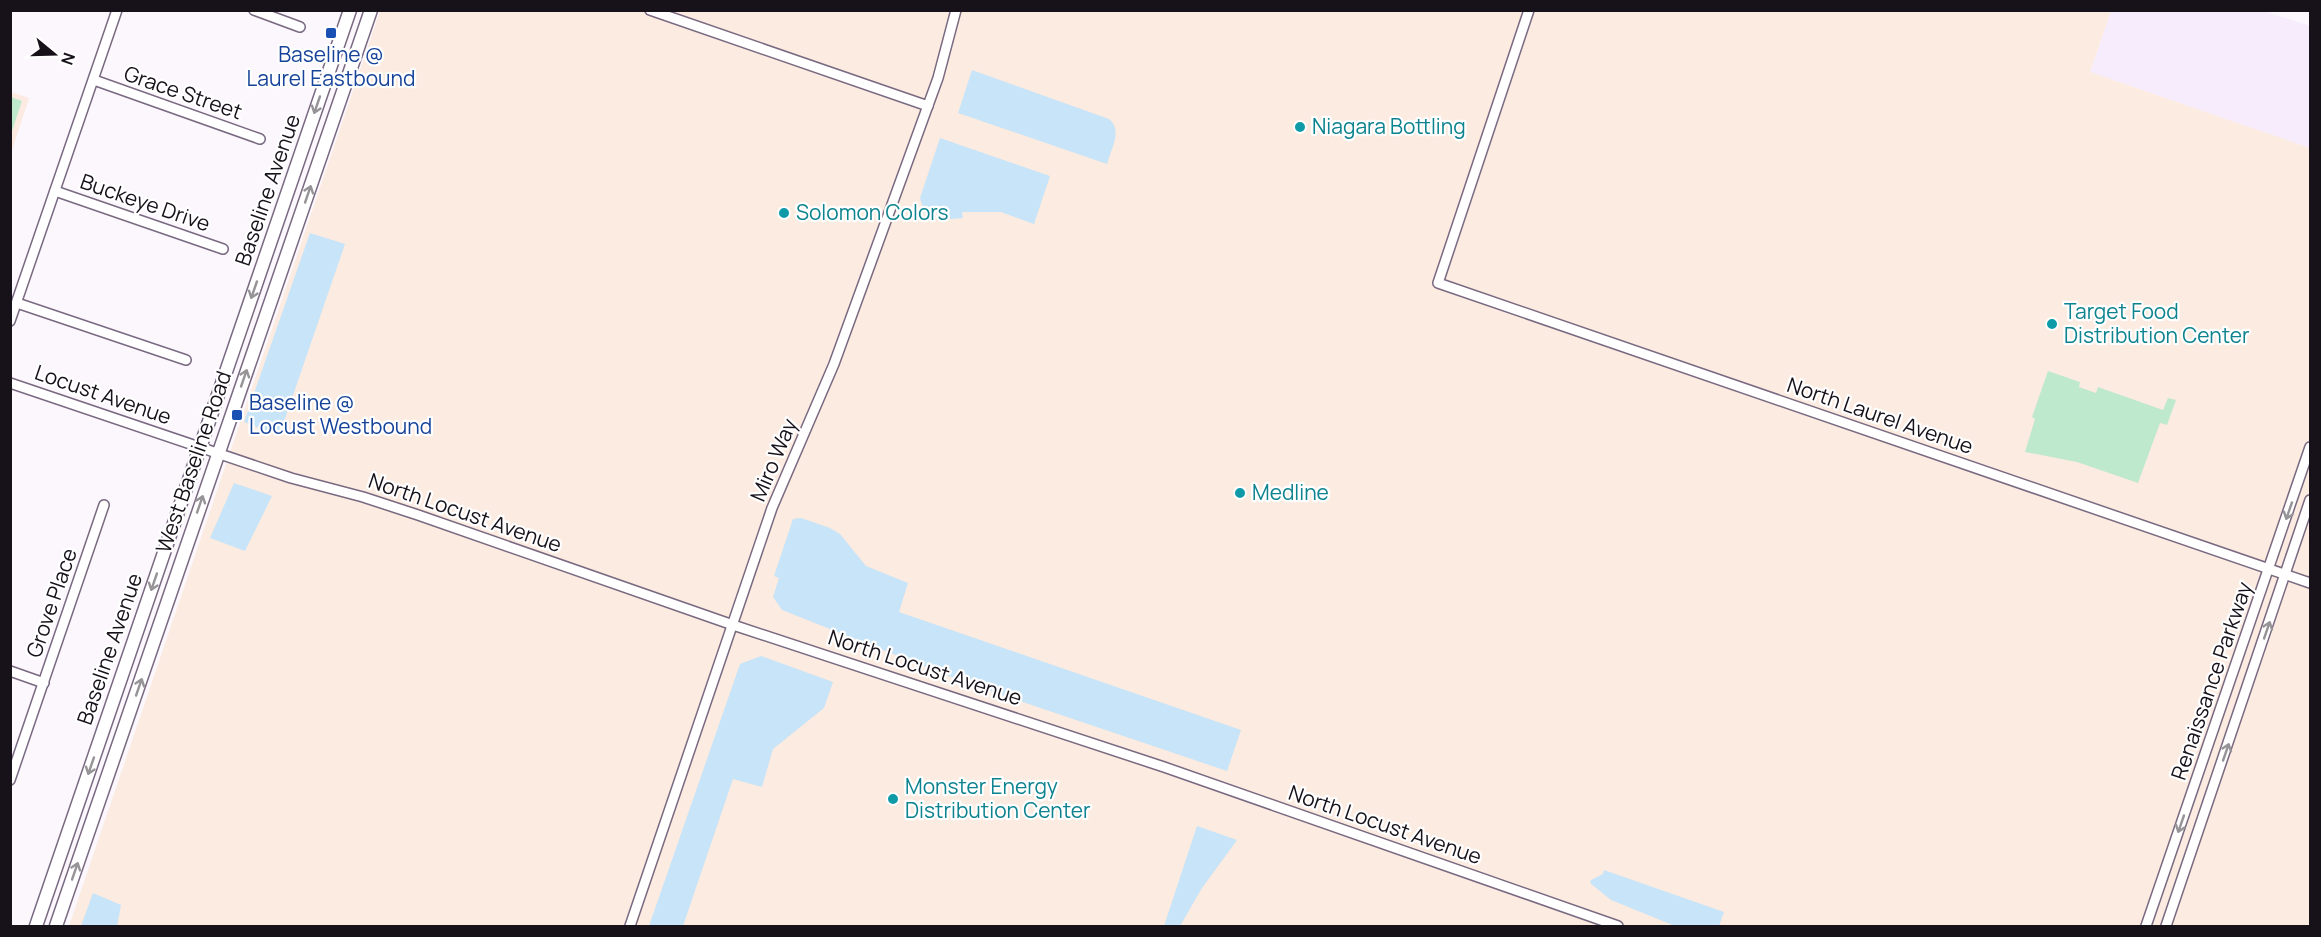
<svg xmlns="http://www.w3.org/2000/svg" width="2321" height="937" font-family="Manrope,sans-serif">
<style>
.built{fill:#f6ecfb}
.industrial{fill:#fcebe0}
.education{fill:#fdeae1}
.green{fill:#bfe9cc}
.water{fill:#c7e4f8}
.lines{fill:none;stroke-linecap:round;stroke-linejoin:round}
.minor-casing{stroke:#796981;stroke-width:12}
.major-casing{stroke:#796981;stroke-width:15}
.minor{stroke:#fff;stroke-width:9}
.major{stroke:#fff;stroke-width:12}
.oneway{stroke:#979498}
.transit-dot{fill:#1a4fb4;stroke:#fff;stroke-width:2}
.culture-dot{fill:#0f9aa8;stroke:#fff;stroke-width:2}
.labels{text-anchor:middle;stroke-width:4.5;stroke-linejoin:round;paint-order:stroke}
.transit-label{font-size:21px;fill:#164399;stroke:#fff}
.street-label{font-size:21px;fill:#17111a;stroke:#fff}
.culture-label{font-size:21px;fill:#0d838f;stroke:#fff;text-anchor:start}
</style>
<rect width="100%" height="100%" fill="#fbf7fd"/>
<path class="built" d="M 2111,11 L 2263,11 L 2310,26 L 2310,148 L 2090,72 Z"/>
<path class="industrial" d="M 380,11 L 2111,11 L 2090,72 L 2310,148 L 2310,926 L 69,926 Z"/>
<path class="education" d="M 11,92 L 29,98 L 11,153 Z"/>
<g class="green">
<path d="M 11,97 L 22,101 L 11,134 L 10,97 Z"/>
<path d="M 2048,371 L 2080,382 L 2079,387 L 2096,393 L 2098,387 L 2163,410 L 2168,398 L 2176,400 L 2167,425 L 2160,423 L 2138,483 L 2077,462 L 2025,452 L 2035,419 L 2032,417 Z"/>
</g>
<g class="water">
<path d="M 972,70 L 1109,119 C 1123,130 1111,149 1107,164 L 958,113 Z"/>
<path d="M 940,138 L 1050,176 L 1034,224 L 1001,212 L 962,212 L 963,218 L 951,219 L 923,208 L 920,198 Z"/>
<path d="M 310,233 L 345,244 L 279,436 L 244,422 Z"/>
<path d="M 234,483 L 272,496 L 245,551 L 210,538 Z"/>
<path d="M 801,518 L 830,528 L 840,534 L 866,566 L 908,583 L 899,612 L 1241,730 L 1227,771 L 1002,695 L 980,687 L 971,679 L 969,684 L 782,610 L 773,597 L 779,578 L 774,576 L 793,519 Z"/>
<path d="M 761,656 L 833,682 L 824,708 L 773,749 L 762,787 L 733,779 L 683,926 L 649,926 L 740,664 Z"/>
<path d="M 1197,826 L 1237,840 L 1202,888 L 1180,926 L 1164,926 Z"/>
<path d="M 1604,870 L 1724,912 L 1719,926 L 1675,926 L 1611,900 L 1590,883 L 1591,880 L 1603,874 Z"/>
<path d="M 93,893 L 121,905 L 117,926 L 81,926 Z"/>
</g>
<g class="lines">
<defs>
<g id="minor">
<path d="M 254,10 L 300,27"/>
<path d="M 650,10 L 928,106"/>
<path d="M 1529,10 L 1438,283 L 2310,583"/>
<path d="M 94,80 L 260,139"/>
<path d="M 55,191 L 223,249"/>
<path d="M 17,303 L 186,360"/>
<path d="M 10,321 L 117,10"/>
<path d="M 10,383 L 291,478 L 363,497 L 418,515 L 733,625 L 1164,767 L 1618,926"/>
<path d="M 10,671 L 44,683"/>
<path d="M 10,780 L 104,505"/>
<path d="M 630,926 L 772,508 L 834,364 L 938,78 L 956,10"/>
<path d="M 2146,926 L 2310,447"/>
<path d="M 2166,926 L 2310,500"/>
</g>
<g id="major">
<path d="M 36,926 L 350,10"/>
<path d="M 56,926 L 371,10"/>
</g>
</defs>
<use href="#minor" class="minor-casing"/>
<use href="#major" class="major-casing"/>
<use href="#minor" class="minor"/>
<use href="#major" class="major"/>
</g>
<defs><path id="oneway-shaft" d="M-6 0H5M1.5-3L5.5 0L1.5 3" fill="none" stroke-width="1.6" stroke-linecap="round" stroke-linejoin="round" transform="scale(1.5)"/></defs>
<g class="oneway">
<use href="#oneway-shaft" transform="translate(317 105) rotate(109)"/>
<use href="#oneway-shaft" transform="translate(308 194) rotate(-71)"/>
<use href="#oneway-shaft" transform="translate(254 290) rotate(109)"/>
<use href="#oneway-shaft" transform="translate(244 378) rotate(-71)"/>
<use href="#oneway-shaft" transform="translate(200 504) rotate(-71)"/>
<use href="#oneway-shaft" transform="translate(2289 511) rotate(109)"/>
<use href="#oneway-shaft" transform="translate(154 582) rotate(109)"/>
<use href="#oneway-shaft" transform="translate(2267 630) rotate(-71)"/>
<use href="#oneway-shaft" transform="translate(139 687) rotate(-71)"/>
<use href="#oneway-shaft" transform="translate(2226 752) rotate(-71)"/>
<use href="#oneway-shaft" transform="translate(91 766) rotate(109)"/>
<use href="#oneway-shaft" transform="translate(2181 824) rotate(109)"/>
<use href="#oneway-shaft" transform="translate(75 871) rotate(-71)"/>
</g>
<g class="transit-dot">
<rect x="325" y="27" width="12" height="12" rx="3"/>
<rect x="231" y="409" width="12" height="12" rx="3"/>
</g>
<g class="culture-dot">
<circle cx="1300" cy="127" r="6"/>
<circle cx="784" cy="213" r="6"/>
<circle cx="2052" cy="324" r="6"/>
<circle cx="1240" cy="493" r="6"/>
<circle cx="893" cy="799" r="6"/>
</g>
<g class="labels">
<g class="transit-label">
<text x="331" y="62">Baseline @<tspan x="331" dy="24">Laurel Eastbound</tspan></text>
<text x="249" y="410" text-anchor="start">Baseline @<tspan x="249" dy="24">Locust Westbound</tspan></text>
</g>
<g class="street-label">
<text transform="translate(183 93) rotate(19)" y="7">Grace Street</text>
<text transform="translate(268 190) rotate(-71)" y="7">Baseline Avenue</text>
<text transform="translate(145 203) rotate(19)" y="7">Buckeye Drive</text>
<text transform="translate(103 395) rotate(19)" y="7">Locust Avenue</text>
<text transform="translate(1880 416) rotate(19)" y="7">North Laurel Avenue</text>
<text transform="translate(774 460) rotate(-67)" y="7">Miro Way</text>
<text transform="translate(194 462) rotate(-71)" y="7">West Baseline Road</text>
<text transform="translate(465 513) rotate(19)" y="7">North Locust Avenue</text>
<text transform="translate(52 603) rotate(-71)" y="7">Grove Place</text>
<text transform="translate(110 649) rotate(-71)" y="7">Baseline Avenue</text>
<text transform="translate(925 668) rotate(18)" y="7">North Locust Avenue</text>
<text transform="translate(2212 681) rotate(-71)" y="7">Renaissance Parkway</text>
<text transform="translate(1385 825) rotate(19)" y="7">North Locust Avenue</text>
</g>
<g class="culture-label">
<text x="1312" y="134">Niagara Bottling</text>
<text x="796" y="220">Solomon Colors</text>
<text x="2064" y="319">Target Food<tspan x="2064" dy="24">Distribution Center</tspan></text>
<text x="1252" y="500">Medline</text>
<text x="905" y="794">Monster Energy<tspan x="905" dy="24">Distribution Center</tspan></text>
</g>
</g>
<rect width="2321" height="937" fill="none" stroke="#17111a" stroke-width="24"/>
<g transform="translate(54 54) rotate(109)" stroke="#ffffff" stroke-width="4.5" paint-order="stroke">
<path d="M0-4.5L10 22L0 15L-10 22Z" fill="#17111a"/>
<text y="-9" font-size="16" font-weight="bold" text-anchor="middle" fill="#17111a">N</text>
</g>
</svg>
